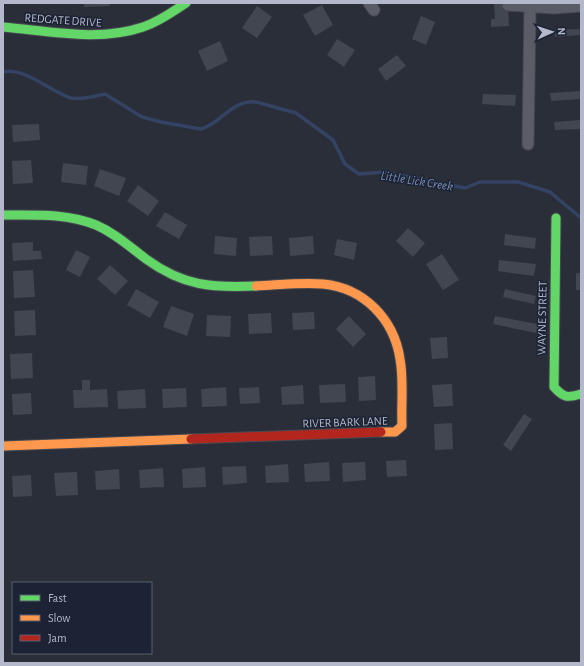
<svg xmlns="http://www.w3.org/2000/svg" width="584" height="666" font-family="'Alegreya Sans',sans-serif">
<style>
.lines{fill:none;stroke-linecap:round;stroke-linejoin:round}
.stream{stroke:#344363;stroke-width:3.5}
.building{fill:#424650}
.street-casing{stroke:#464951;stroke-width:13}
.fast-casing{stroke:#464951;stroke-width:11}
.slow-casing{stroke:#464951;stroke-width:11}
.jam-casing{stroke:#464951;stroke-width:11}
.street{stroke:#5a5d66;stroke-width:11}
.fast{stroke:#63d668;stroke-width:9}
.slow{stroke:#ff974d;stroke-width:9}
.jam{stroke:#b3261e;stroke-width:9}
.labels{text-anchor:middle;stroke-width:3;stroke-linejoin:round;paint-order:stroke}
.street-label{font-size:12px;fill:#b3b9ca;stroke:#1c2334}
.water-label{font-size:13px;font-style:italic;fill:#798cb3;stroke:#1c2334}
</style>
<rect width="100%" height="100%" fill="#292e39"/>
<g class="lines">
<path class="stream" d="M 3,72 C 25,67 51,92 71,98 C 83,100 94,96 105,94 L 142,117 L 161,122 L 201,129 C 221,124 232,99 256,102 L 296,113 L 333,140 L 345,164 L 359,174 L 384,172 L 465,188 L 480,182 L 518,182 L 550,192 L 581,218"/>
</g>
<g class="building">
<path d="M 84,3 L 110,3 L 110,6 L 84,7 Z"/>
<path d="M 494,3 L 508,3 L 509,26 L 491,27 L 491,19 L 495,19 Z"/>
<path d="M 322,5 L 333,25 L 315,36 L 303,15 Z"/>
<path d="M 257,6 L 272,17 L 257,38 L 242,28 Z"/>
<path d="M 421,16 L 435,22 L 426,45 L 412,39 Z"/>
<path d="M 581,29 L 581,35 L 555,37 L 554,30 Z"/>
<path d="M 337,39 L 355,50 L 344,67 L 327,55 Z"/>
<path d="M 220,41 L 228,61 L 207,71 L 198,51 Z"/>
<path d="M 397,55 L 406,66 L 386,81 L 378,69 Z"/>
<path d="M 581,91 L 581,99 L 551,101 L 550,93 Z"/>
<path d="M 483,94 L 516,95 L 515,106 L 482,104 Z"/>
<path d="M 580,120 L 580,129 L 555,130 L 554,122 Z"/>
<path d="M 39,124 L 40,140 L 13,142 L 12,125 Z"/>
<path d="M 31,160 L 33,183 L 13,184 L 12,161 Z"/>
<path d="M 63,163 L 88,166 L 86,185 L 61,182 Z"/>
<path d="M 100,169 L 126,178 L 119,196 L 94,186 Z"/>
<path d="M 138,185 L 159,201 L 148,216 L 127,201 Z"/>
<path d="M 165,212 L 187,225 L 179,239 L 156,226 Z"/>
<path d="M 408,228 L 425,243 L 413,257 L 396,241 Z"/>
<path d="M 505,234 L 536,238 L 535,249 L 504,245 Z"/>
<path d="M 215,236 L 237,238 L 236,256 L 214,254 Z"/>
<path d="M 272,236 L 273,255 L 250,256 L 249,237 Z"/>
<path d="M 313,236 L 314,254 L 290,256 L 289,238 Z"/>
<path d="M 337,239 L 357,243 L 354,260 L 334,255 Z"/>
<path d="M 33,242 L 33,251 L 41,251 L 42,259 L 13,261 L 12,243 Z"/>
<path d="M 76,250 L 90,257 L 80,277 L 66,270 Z"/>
<path d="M 442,254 L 459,280 L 443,290 L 426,264 Z"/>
<path d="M 499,260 L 536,264 L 534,276 L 498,271 Z"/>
<path d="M 110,265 L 128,281 L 115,295 L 97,279 Z"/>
<path d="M 33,270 L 35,297 L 14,298 L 13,271 Z"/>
<rect x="576" y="273" width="5" height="17"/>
<path d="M 136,289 L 159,302 L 150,318 L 127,305 Z"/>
<path d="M 505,289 L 536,296 L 534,304 L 503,297 Z"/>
<path d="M 171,306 L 194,314 L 187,336 L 163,327 Z"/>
<path d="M 35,310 L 36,335 L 15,336 L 14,311 Z"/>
<path d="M 314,312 L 315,329 L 293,330 L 292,313 Z"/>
<path d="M 271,313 L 272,333 L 249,334 L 248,314 Z"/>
<path d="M 207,315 L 231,316 L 230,337 L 206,336 Z"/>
<path d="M 349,316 L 366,334 L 353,347 L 336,329 Z"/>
<path d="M 495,316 L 542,325 L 541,334 L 493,324 Z"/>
<path d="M 447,337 L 448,358 L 432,359 L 430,338 Z"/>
<path d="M 32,353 L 33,378 L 11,379 L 10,354 Z"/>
<path d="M 375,376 L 376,400 L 359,401 L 358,377 Z"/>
<path d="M 82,380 L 90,380 L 90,390 L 107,389 L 108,407 L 74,408 L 73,390 L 82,390 Z"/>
<path d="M 345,384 L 346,402 L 320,403 L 319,385 Z"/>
<path d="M 452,384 L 453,406 L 434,407 L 432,385 Z"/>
<path d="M 303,385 L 304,404 L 282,405 L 281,387 Z"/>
<path d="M 226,387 L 227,406 L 202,407 L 201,389 Z"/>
<path d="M 259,387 L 260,403 L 240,404 L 239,388 Z"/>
<path d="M 186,388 L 187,407 L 163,408 L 162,389 Z"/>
<path d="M 145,389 L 146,408 L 118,409 L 117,391 Z"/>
<path d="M 31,393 L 32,414 L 13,415 L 12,394 Z"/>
<path d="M 524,414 L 532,419 L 511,451 L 503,445 Z"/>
<path d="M 452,423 L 453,449 L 435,450 L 434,424 Z"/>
<path d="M 406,460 L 407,476 L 387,477 L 386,461 Z"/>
<path d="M 329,462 L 330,481 L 305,482 L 304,464 Z"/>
<path d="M 365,462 L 366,480 L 343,482 L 342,463 Z"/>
<path d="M 288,464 L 289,482 L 266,483 L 265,466 Z"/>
<path d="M 246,466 L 247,483 L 223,485 L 222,467 Z"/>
<path d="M 205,467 L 206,487 L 183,488 L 182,469 Z"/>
<path d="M 163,468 L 164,487 L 140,488 L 139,470 Z"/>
<path d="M 119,469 L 120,489 L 96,490 L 95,471 Z"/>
<path d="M 77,472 L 78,495 L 56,496 L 54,473 Z"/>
<path d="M 31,475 L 32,496 L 13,497 L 12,476 Z"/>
</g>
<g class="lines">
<defs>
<g id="street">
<path d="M 369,3 L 374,10"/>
<path d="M 508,5 L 554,8 L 581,6"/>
<path d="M 528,144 L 530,7"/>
</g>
<g id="fast">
<path d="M 3,27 C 49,31 99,42 143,27 C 159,22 172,12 186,3"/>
<path d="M 3,215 C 34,215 67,213 96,225 C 115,233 130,247 146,259 C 183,286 212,288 256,286"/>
<path d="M 556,218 L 554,387 C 564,398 567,398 581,394"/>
</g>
<g id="slow">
<path d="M 256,286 C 278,285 301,282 323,284 C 364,288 394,319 400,359 C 404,381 401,404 402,426 L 395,432 L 381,432"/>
<path d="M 3,446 L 191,439"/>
</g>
<path id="jam" d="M 191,439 L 381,432"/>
</defs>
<use href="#street" class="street-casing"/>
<use href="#fast" class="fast-casing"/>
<use href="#slow" class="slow-casing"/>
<use href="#jam" class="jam-casing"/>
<use href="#street" class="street"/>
<use href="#fast" class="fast"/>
<use href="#slow" class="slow"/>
<use href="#jam" class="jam"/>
</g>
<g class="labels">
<g class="street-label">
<text transform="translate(63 20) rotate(4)" y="4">REDGATE DRIVE</text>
<text transform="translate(542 318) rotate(-89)" y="4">WAYNE STREET</text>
<text transform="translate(345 422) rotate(-2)" y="4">RIVER BARK LANE</text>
</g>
<g class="water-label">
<text transform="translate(417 180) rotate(9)" y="5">Little Lick Creek</text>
</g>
</g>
<rect width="584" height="666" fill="none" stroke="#b3b9ca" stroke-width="8"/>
<rect x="12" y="582" width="140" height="72" fill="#1c2334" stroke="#585f70"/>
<rect x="20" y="595" width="20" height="6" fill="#63d668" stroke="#585f70"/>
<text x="48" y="602" font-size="12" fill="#b3b9ca">Fast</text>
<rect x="20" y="615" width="20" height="6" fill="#ff974d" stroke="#585f70"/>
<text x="48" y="622" font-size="12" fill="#b3b9ca">Slow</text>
<rect x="20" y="635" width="20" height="6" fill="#b3261e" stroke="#585f70"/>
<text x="48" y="642" font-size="12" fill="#b3b9ca">Jam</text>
<g transform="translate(552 32) rotate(87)" stroke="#1c2334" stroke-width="3" paint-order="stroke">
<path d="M0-3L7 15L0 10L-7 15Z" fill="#b3b9ca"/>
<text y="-6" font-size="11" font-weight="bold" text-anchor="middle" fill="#b3b9ca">N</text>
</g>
</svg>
